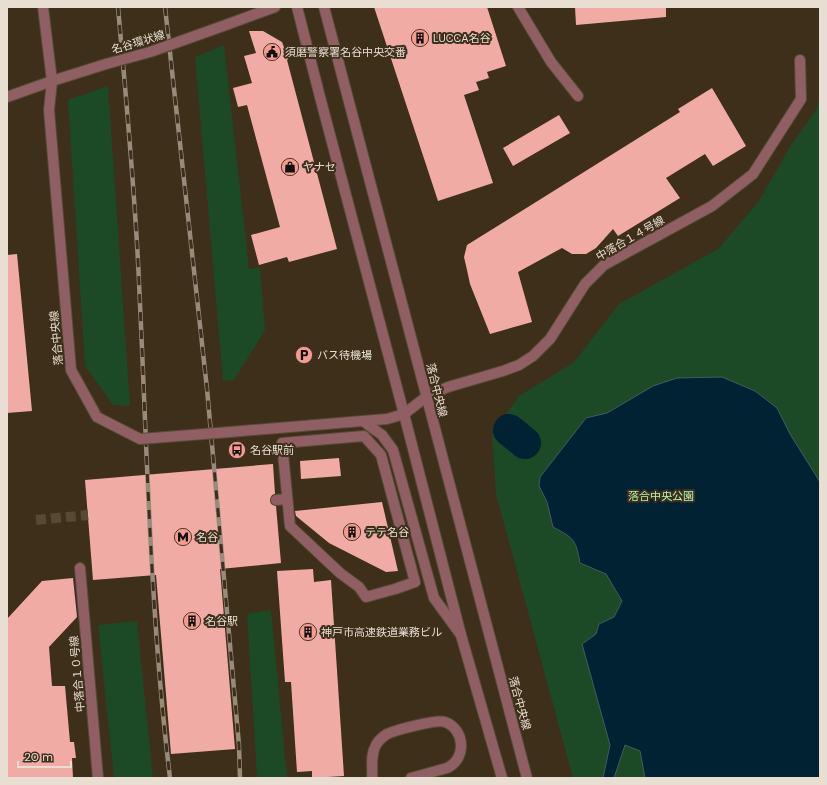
<svg xmlns="http://www.w3.org/2000/svg" width="827" height="785" font-family="'DM Sans','Noto Sans JP',sans-serif">
<style>
.green{fill:#1c4926}
.water{fill:#012232;stroke:#465a62}
.lines{fill:none;stroke-linecap:round;stroke-linejoin:round}
.river{stroke:#012232;stroke-width:32}
.building{fill:#f0aca4}
.pedestrian-tunnel{stroke:#584936;stroke-width:10;stroke-dasharray:10 5;stroke-linecap:butt}
.pedestrian-casing{stroke:#594b38;stroke-width:12}
.minor-casing{stroke:#594b38;stroke-width:12}
.tertiary-casing{stroke:#594b38;stroke-width:12}
.pedestrian{stroke:#8f5f64;stroke-width:10}
.minor{stroke:#8f5f64;stroke-width:10}
.tertiary{stroke:#8f5f64;stroke-width:10}
.rail-casing{stroke:#988b7c;stroke-width:4.5}
.rail{stroke:#3e2f1b;stroke-width:3;stroke-dasharray:9;stroke-linecap:butt}
.minor-bridge-casing{stroke:#594b38;stroke-width:12;stroke-linecap:butt}
.tertiary-bridge-casing{stroke:#594b38;stroke-width:12;stroke-linecap:butt}
.minor-bridge{stroke:#8f5f64;stroke-width:10}
.tertiary-bridge{stroke:#8f5f64;stroke-width:10}
.labels{text-anchor:middle;stroke-width:4;stroke-linejoin:round;paint-order:stroke}
.poi-label{font-size:11px;fill:#e8ded2;stroke:#3e2f1b;text-anchor:start}
.street-label{font-size:11px;fill:#e8ded2;stroke:#3e2f1b}
.park-label{font-size:11px;fill:#aff8ba;stroke:#3e2f1b}
</style>
<rect width="100%" height="100%" fill="#3e2f1b"/>
<g class="green">
<path d="M 224,45 L 249,269 L 260,268 L 265,330 L 234,380 L 223,381 L 195,57 Z"/>
<path d="M 108,86 L 130,406 L 113,405 L 85,366 L 68,100 Z"/>
<path d="M 820,98 L 820,778 L 573,778 L 496,494 L 492,434 L 519,396 L 574,362 L 619,304 L 718,249 L 759,201 L 791,145 L 816,110 Z"/>
<path d="M 271,610 L 287,778 L 257,778 L 247,614 Z"/>
<path d="M 137,621 L 153,778 L 114,778 L 98,625 Z"/>
</g>
<path class="water" d="M 722,377 L 755,391 L 777,408 L 790,434 L 820,482 L 820,778 L 645,778 L 640,751 L 625,745 L 614,778 L 603,778 L 610,745 L 582,644 L 596,634 L 599,624 L 614,617 L 622,601 L 606,574 L 580,563 C 576,540 574,538 553,527 L 547,502 L 539,486 L 540,477 L 586,418 L 607,413 L 653,386 L 677,378 Z"/>
<g class="lines">
<path class="river" d="M 509,430 L 525,443"/>
</g>
<g class="building">
<path d="M 374,7 L 487,7 L 506,66 L 487,72 L 489,78 L 476,82 L 479,90 L 464,95 L 493,183 L 438,201 Z"/>
<path d="M 575,7 L 666,7 L 666,17 L 576,25 Z"/>
<path d="M 249,31 L 263,31 L 282,42 L 285,50 L 292,55 L 287,60 L 337,249 L 289,262 L 287,257 L 259,265 L 251,235 L 280,227 L 247,105 L 238,107 L 233,88 L 252,83 L 244,56 L 256,53 Z"/>
<path d="M 712,88 L 746,146 L 713,166 L 705,154 L 666,178 L 680,198 L 618,236 L 613,229 L 596,248 L 586,254 L 572,254 L 562,248 L 518,272 L 532,322 L 490,334 L 470,284 L 467,270 L 464,257 L 467,245 L 680,112 L 678,109 Z"/>
<path d="M 559,115 L 570,133 L 513,166 L 503,148 Z"/>
<path d="M 17,254 L 32,411 L 7,413 L 7,255 Z"/>
<path d="M 339,458 L 341,476 L 301,479 L 300,461 Z"/>
<path d="M 273,464 L 275,494 L 272,495 L 270,500 L 271,504 L 276,506 L 281,563 L 220,569 L 235,749 L 171,754 L 156,575 L 93,580 L 85,480 Z"/>
<path d="M 382,502 L 398,571 L 386,572 L 329,543 L 296,516 L 295,511 Z"/>
<path d="M 313,569 L 314,582 L 331,580 L 344,776 L 312,778 L 312,771 L 297,772 L 291,682 L 285,682 L 277,571 Z"/>
<path d="M 73,578 L 77,617 L 49,647 L 52,686 L 65,686 L 70,742 L 74,742 L 76,758 L 72,758 L 73,778 L 7,778 L 7,619 L 42,581 Z"/>
</g>
<g class="lines">
<path class="pedestrian-tunnel" d="M 36,520 L 88,515"/>
<defs>
<g id="pedestrian">
<path d="M 364,436 L 381,455 L 415,582 L 395,589 L 366,597 L 359,587 L 340,573 L 290,526 L 282,443 Z"/>
<path d="M 276,500 L 287,499"/>
</g>
<g id="minor">
<path d="M 43,7 L 52,81 L 49,110 L 71,370 L 97,417"/>
<path d="M 518,7 L 551,62 L 578,96"/>
<path d="M 363,421 L 382,435 L 393,450 L 434,598 L 461,635"/>
<path d="M 230,432 L 387,419 L 404,414 L 426,397 L 448,387 L 503,371 L 519,365 L 533,356 L 550,339 L 585,284 L 604,265 L 712,206 L 753,174 L 801,99 L 800,60"/>
<path d="M 80,568 L 98,778"/>
<path d="M 372,778 C 373,767 370,755 376,745 C 378,741 384,736 387,734 C 396,730 437,719 445,722 C 465,729 467,759 447,768 L 411,778"/>
</g>
<g id="tertiary">
<path d="M 297,7 L 320,97 L 404,414 L 461,635 L 502,778"/>
<path d="M 324,7 L 527,778"/>
<path d="M 223,26 L 275,7"/>
<path d="M 7,97 L 52,81 L 106,64"/>
</g>
</defs>
<use href="#pedestrian" class="pedestrian-casing"/>
<use href="#minor" class="minor-casing"/>
<use href="#tertiary" class="tertiary-casing"/>
<use href="#pedestrian" class="pedestrian"/>
<use href="#minor" class="minor"/>
<use href="#tertiary" class="tertiary"/>
<defs>
<g id="rail">
<path d="M 118,7 C 126,99 135,190 139,282 C 147,447 150,614 170,778"/>
<path d="M 165,7 L 207,389 L 239,745 L 240,778"/>
</g>
</defs>
<use href="#rail" class="rail-casing"/>
<use href="#rail" class="rail"/>
<defs>
<path id="minor-bridge" d="M 97,417 L 140,439 L 230,432"/>
<path id="tertiary-bridge" d="M 106,64 L 150,52 L 223,26"/>
</defs>
<use href="#minor-bridge" class="minor-bridge-casing"/>
<use href="#tertiary-bridge" class="tertiary-bridge-casing"/>
<use href="#minor-bridge" class="minor-bridge"/>
<use href="#tertiary-bridge" class="tertiary-bridge"/>
</g>
<defs>
<symbol id="building-disc" viewBox="-11 -11 22 22"><circle r="9.5" fill="#f59c91" stroke="#3e2f1b"/><path d="M-4-6H4V6H1V3H-1V6H-4ZM-2.5-4.3h1.7v1.8h-1.7ZM.8-4.3h1.7v1.8H.8ZM-2.5-1h1.7V.8h-1.7ZM.8-1h1.7V.8H.8Z" fill="#111"/></symbol>
<symbol id="civic-disc" viewBox="-11 -11 22 22"><circle r="9.5" fill="#f59c91" stroke="#3e2f1b"/><path d="M-.6-6.5H3V-4.5H.6V-3L4-1V1h2V6H-6V1h2V-1L-.6-3ZM-1.2 2.5V6h2.4V2.5Z" fill="#111"/></symbol>
<symbol id="shop-disc" viewBox="-11 -11 22 22"><circle r="9.5" fill="#f59c91" stroke="#3e2f1b"/><path d="M-5-2.5h2.3a2.7 3.5 0 0 1 5.4 0H5L5.5 6h-11ZM-1.5-2.5h3a1.5 2.3 0 0 0-3 0Z" fill="#111"/></symbol>
<symbol id="parking-disc" viewBox="-11 -11 22 22"><circle r="9.5" fill="#f59c91" stroke="#3e2f1b"/><path d="M-3.5-5.5H1a3.5 3.5 0 0 1 0 7H-1V5.5H-3.5ZM-1-3.4V-.6H.8a1.4 1.4 0 0 0 0-2.8Z" fill="#111"/></symbol>
<symbol id="bus-disc" viewBox="-11 -11 22 22"><circle r="9.5" fill="#f59c91" stroke="#3e2f1b"/><path d="M-5-6H5V4H4V6H2V4H-2V6H-4V4H-5ZM-3.5-4V0h7V-4ZM-3.5 1.2v1.5H-2V1.2ZM2 1.2v1.5H3.5V1.2Z" fill="#111"/></symbol>
<symbol id="metro-disc" viewBox="-11 -11 22 22"><circle r="9.5" fill="#f59c91" stroke="#3e2f1b"/><path d="M-5.5 5V-5H-3L0 0L3-5H5.5V5H3V-.5L0 4L-3-.5V5Z" fill="#111"/></symbol>
</defs>
<g fill-rule="evenodd">
<use href="#building-disc" x="410" y="28" width="20" height="20"/>
<use href="#civic-disc" x="262" y="42" width="20" height="20"/>
<use href="#shop-disc" x="280" y="157" width="20" height="20"/>
<use href="#parking-disc" x="294" y="345" width="20" height="20"/>
<use href="#bus-disc" x="227" y="440" width="20" height="20"/>
<use href="#building-disc" x="342" y="522" width="20" height="20"/>
<use href="#metro-disc" x="173" y="527" width="20" height="20"/>
<use href="#building-disc" x="182" y="611" width="20" height="20"/>
<use href="#building-disc" x="298" y="622" width="20" height="20"/>
</g>
<g class="labels">
<g class="poi-label">
<text x="433" y="42">LUCCA名谷</text>
<text x="285" y="56">須磨警察署名谷中央交番</text>
<text x="303" y="171">ヤナセ</text>
<text x="317" y="359">バス待機場</text>
<text x="250" y="454">名谷駅前</text>
<text x="365" y="536">テテ名谷</text>
<text x="196" y="541">名谷</text>
<text x="205" y="625">名谷駅</text>
<text x="321" y="636">神戸市高速鉄道業務ビル</text>
</g>
<g class="street-label">
<text transform="translate(138 42) rotate(-17)" y="4">名谷環状線</text>
<text transform="translate(630 238) rotate(-30)" y="4">中落合１４号線</text>
<text transform="translate(56 338) rotate(-95)" y="4">落合中央線</text>
<text transform="translate(437 390) rotate(76)" y="4">落合中央線</text>
<text transform="translate(77 674) rotate(-95)" y="4">中落合１０号線</text>
<text transform="translate(520 703) rotate(75)" y="4">落合中央線</text>
</g>
<g class="park-label">
<text x="661" y="500">落合中央公園</text>
</g>
</g>
<rect width="827" height="785" fill="none" stroke="#e8ded2" stroke-width="16"/>
<path d="M18 761v6h53v-6" fill="none" stroke="#e8ded2" stroke-width="2"/>
<text x="24" y="761" font-size="12" fill="#e8ded2" stroke="#3e2f1b" stroke-width="3" paint-order="stroke">20 m</text>
</svg>
